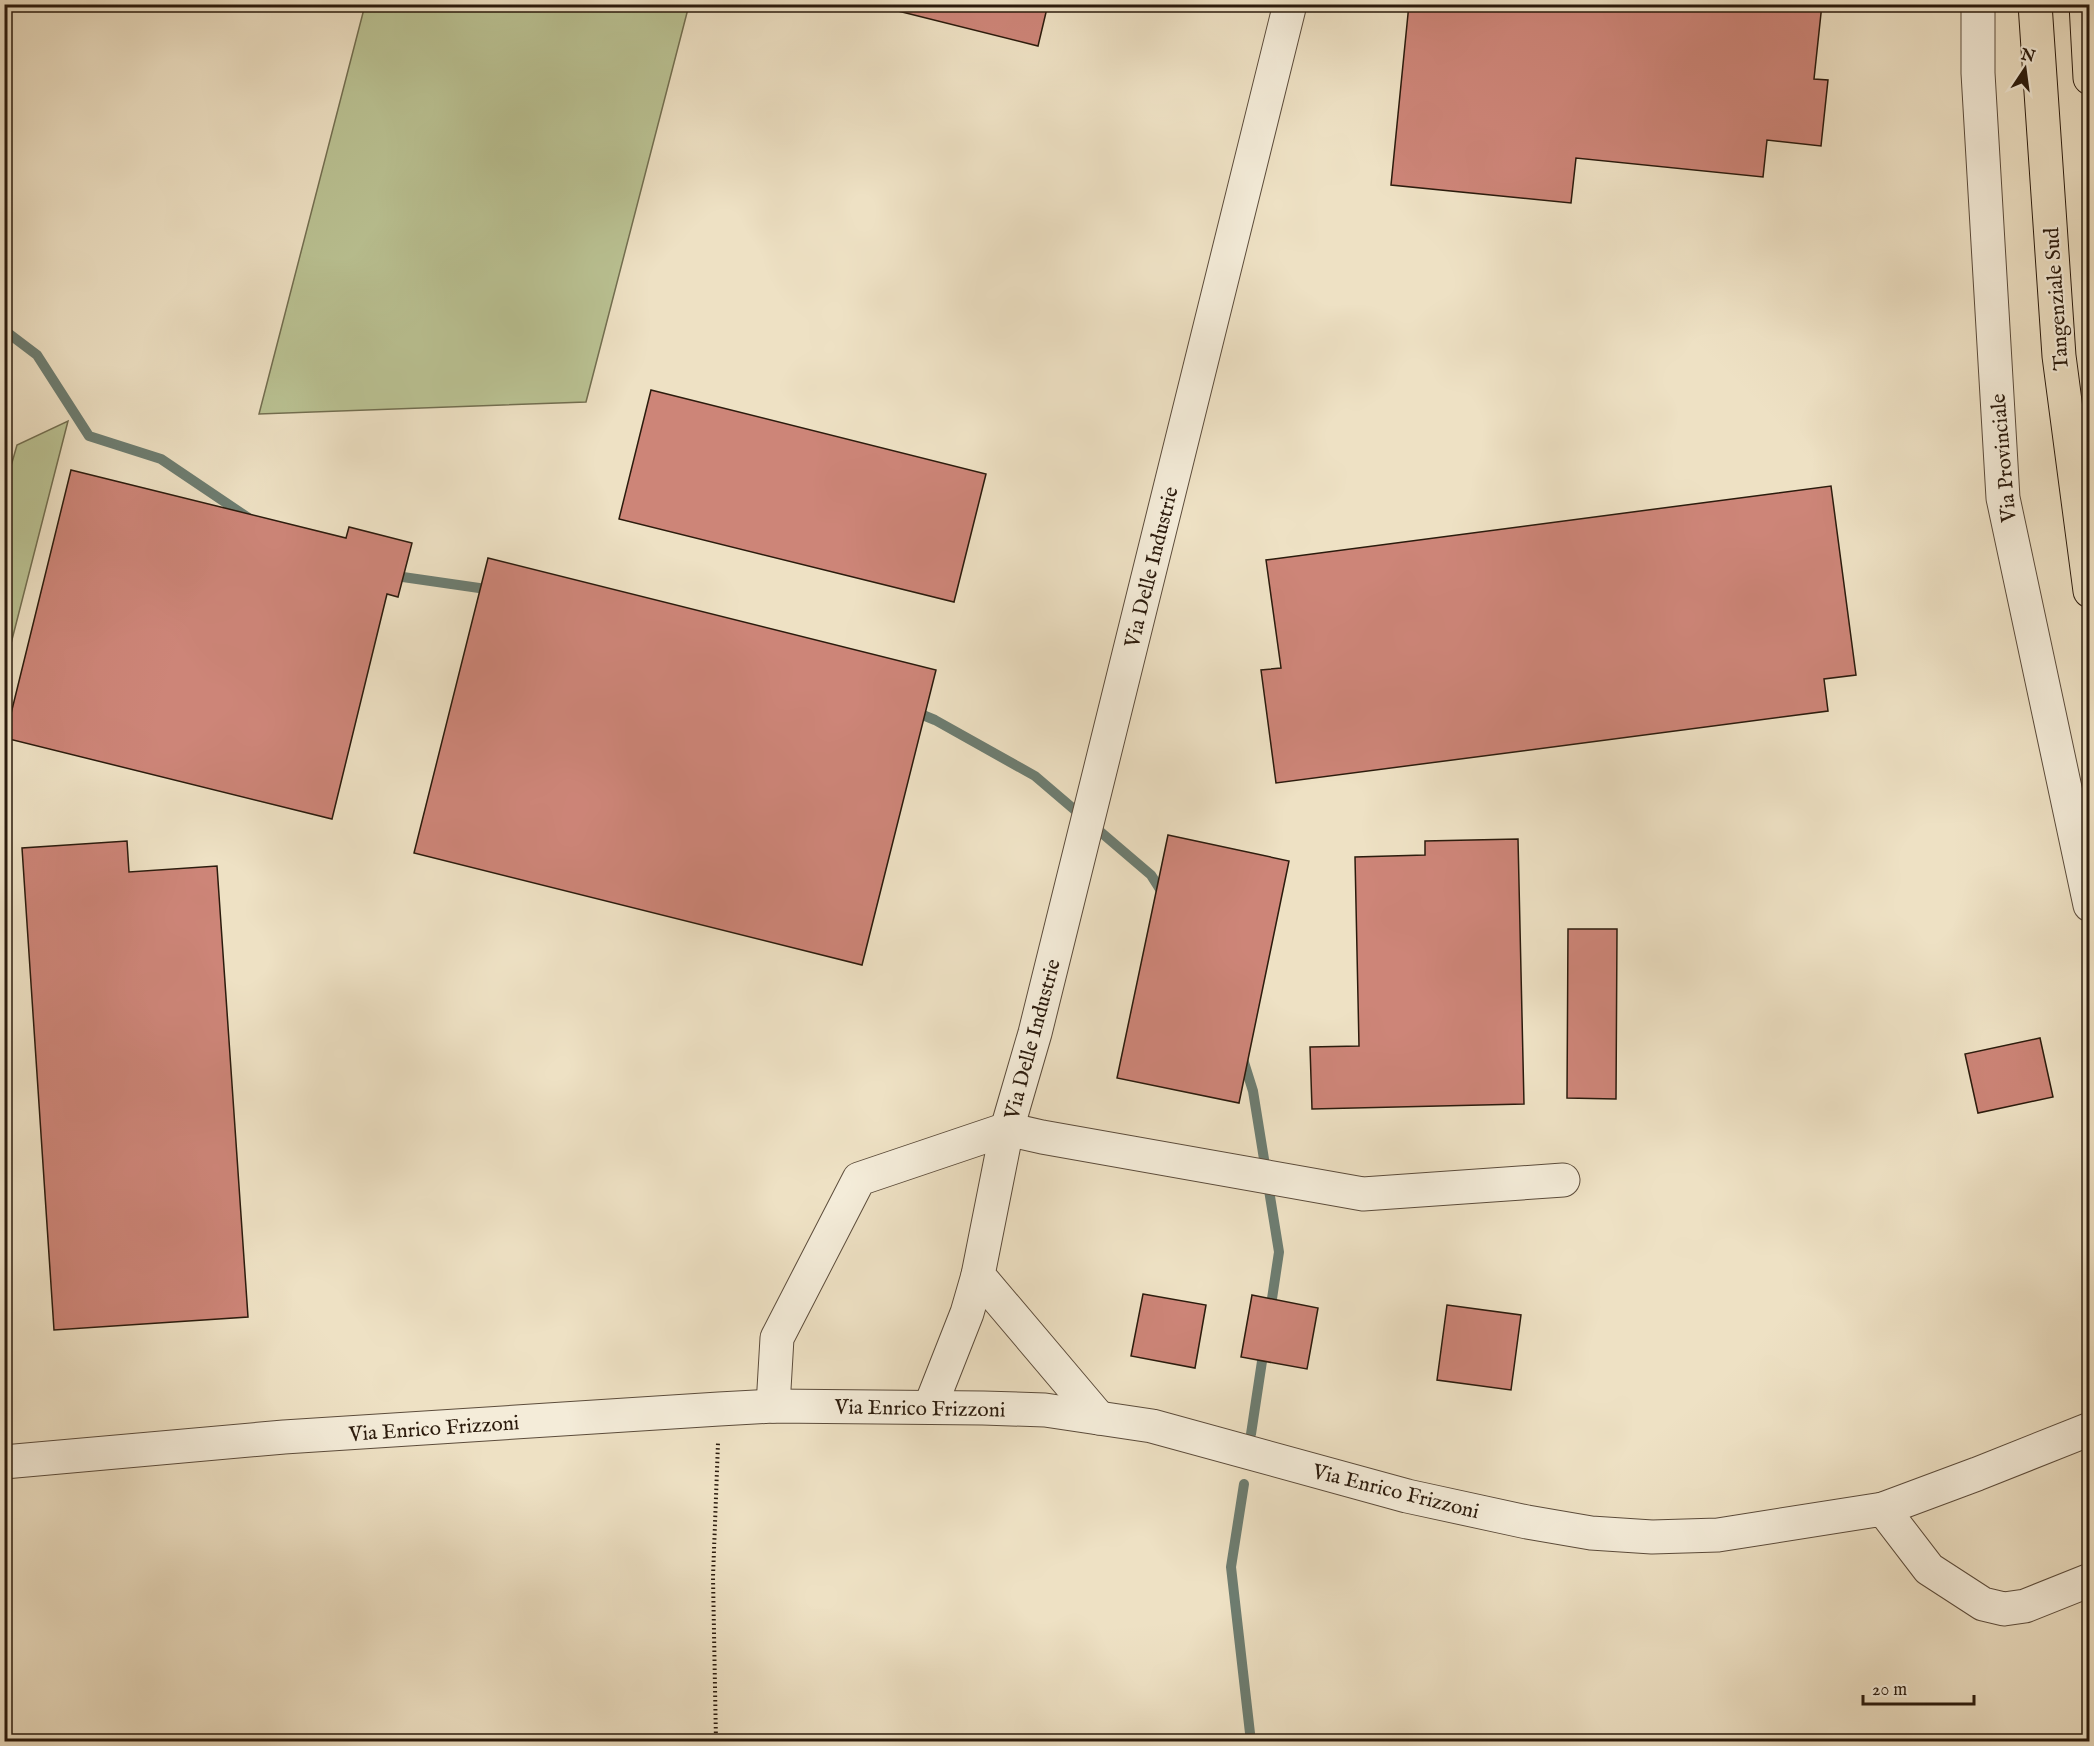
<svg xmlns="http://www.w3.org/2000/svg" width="2094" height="1746" font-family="'IM FELL English',serif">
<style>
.green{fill:#bac293;stroke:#726e50;stroke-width:1.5}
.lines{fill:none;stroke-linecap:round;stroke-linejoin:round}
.stream{stroke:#6d7d71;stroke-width:10}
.building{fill:#cd8578;stroke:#2b1b0d;stroke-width:1.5}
.minor-casing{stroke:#5c4c3b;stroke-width:35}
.tertiary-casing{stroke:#5c4c3b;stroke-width:35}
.trunk-casing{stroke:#2b1b0d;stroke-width:35}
.path{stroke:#2b1b0d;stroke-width:4;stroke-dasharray:1.5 3;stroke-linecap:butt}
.minor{stroke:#f4ecd9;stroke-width:33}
.tertiary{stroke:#f4ecd9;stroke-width:33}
.trunk{stroke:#eee1c4;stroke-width:33}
.labels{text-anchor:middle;stroke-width:4.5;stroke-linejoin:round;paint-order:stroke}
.street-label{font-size:21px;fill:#2b1b0d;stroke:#f4ecd9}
</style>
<rect width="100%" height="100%" fill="#eee1c4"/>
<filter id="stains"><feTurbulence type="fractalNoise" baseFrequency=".00333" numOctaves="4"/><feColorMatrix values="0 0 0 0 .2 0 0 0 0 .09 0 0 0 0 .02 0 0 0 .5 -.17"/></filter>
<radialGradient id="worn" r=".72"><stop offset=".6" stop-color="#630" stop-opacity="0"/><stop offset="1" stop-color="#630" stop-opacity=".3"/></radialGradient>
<g class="green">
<path d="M 365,5 L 689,5 L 586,402 L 259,414 Z"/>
<path d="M 68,421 L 5,667 L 5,487 L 17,445 Z"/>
</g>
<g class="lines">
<g class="stream">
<path d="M 4,330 L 37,355 L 89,436 L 161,459 L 250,519"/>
<path d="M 389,575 L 493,590"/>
<path d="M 913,711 L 935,720 L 1035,776 L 1151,875 L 1165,897"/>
<path d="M 1242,1056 L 1253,1091 L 1279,1252 L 1270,1312"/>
<path d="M 1251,1434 L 1264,1348"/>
<path d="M 1244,1484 L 1231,1567 L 1251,1742"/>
</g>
</g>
<g class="building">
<path d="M 870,4 L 1048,4 L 1038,46 Z"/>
<path d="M 1409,4 L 1822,4 L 1814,79 L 1828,80 L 1821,146 L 1767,140 L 1763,177 L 1576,158 L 1571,203 L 1391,185 Z"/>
<path d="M 651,390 L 986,474 L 954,602 L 619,519 Z"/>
<path d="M 71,470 L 346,538 L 349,527 L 412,543 L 398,597 L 387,594 L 332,819 L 5,738 Z"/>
<path d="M 1831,486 L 1856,675 L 1824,679 L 1828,711 L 1276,783 L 1261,670 L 1281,668 L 1266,560 Z"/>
<path d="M 488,558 L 936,670 L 862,965 L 414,853 Z"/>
<path d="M 1168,835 L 1289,861 L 1239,1103 L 1117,1078 Z"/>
<path d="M 1518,839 L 1524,1104 L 1312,1109 L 1310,1047 L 1359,1046 L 1355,857 L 1425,855 L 1425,841 Z"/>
<path d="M 127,841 L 129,872 L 217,866 L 248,1317 L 54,1330 L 22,848 Z"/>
<path d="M 1568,929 L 1617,929 L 1616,1099 L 1567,1098 Z"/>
<path d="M 2040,1038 L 2053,1097 L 1978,1113 L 1965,1054 Z"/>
<path d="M 1143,1294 L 1206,1305 L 1195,1368 L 1131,1356 Z"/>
<path d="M 1252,1295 L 1318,1308 L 1307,1369 L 1241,1357 Z"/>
<path d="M 1447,1305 L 1521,1315 L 1511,1390 L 1437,1380 Z"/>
</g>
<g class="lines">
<defs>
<g id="minor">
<path d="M 1978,4 L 1978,73 L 2003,498 L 2090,905"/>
<path d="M 773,1406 L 777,1338 L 859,1179 L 1007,1129 L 1042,1137 L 1363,1194 L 1563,1180"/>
<path d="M 930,1407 L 967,1313 L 978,1275"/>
<path d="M 1099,1418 L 978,1275 L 1007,1129 L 1035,1033 L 1290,4"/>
<path d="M 1883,1509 L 1977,1474 L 2090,1429"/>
</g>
<path id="tertiary" d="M 4,1462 L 284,1437 L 719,1409 L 773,1406 L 983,1408 L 1045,1410 L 1152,1426 L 1407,1496 L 1527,1522 L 1591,1533 L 1652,1537 L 1718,1535 L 1883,1509 L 1929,1569 L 1983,1604 L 2004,1609 L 2025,1606 L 2090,1580"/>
<g id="trunk">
<path d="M 2035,4 L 2059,356 L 2090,591"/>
<path d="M 2086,4 L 2090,78"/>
</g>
</defs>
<use href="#minor" class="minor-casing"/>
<use href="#tertiary" class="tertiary-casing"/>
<use href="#trunk" class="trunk-casing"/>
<path class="path" d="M 716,1742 L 713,1577 L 718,1443"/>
<use href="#minor" class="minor"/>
<use href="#tertiary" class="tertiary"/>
<use href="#trunk" class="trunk"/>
</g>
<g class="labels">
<g class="street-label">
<text transform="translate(2056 299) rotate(-94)" y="7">Tangenziale Sud</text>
<text transform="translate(2003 458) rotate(-95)" y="7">Via Provinciale</text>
<text transform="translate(1151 567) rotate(-76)" y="7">Via Delle Industrie</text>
<text transform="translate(1032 1039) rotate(-75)" y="7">Via Delle Industrie</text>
<text transform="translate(920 1408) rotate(1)" y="7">Via Enrico Frizzoni</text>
<text transform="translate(434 1428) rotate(-4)" y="7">Via Enrico Frizzoni</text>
<text transform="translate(1396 1491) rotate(14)" y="7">Via Enrico Frizzoni</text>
</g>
</g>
<rect width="2094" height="1746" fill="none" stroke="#eee1c4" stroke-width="24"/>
<rect x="6" y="6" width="2082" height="1734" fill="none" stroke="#2b1b0d" stroke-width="3"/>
<rect x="12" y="12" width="2070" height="1722" fill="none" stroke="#2b1b0d" stroke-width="1.5"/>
<g transform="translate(2025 69) rotate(13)" stroke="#f4ecd9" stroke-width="4.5" paint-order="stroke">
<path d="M0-4.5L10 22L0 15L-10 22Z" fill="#2b1b0d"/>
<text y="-9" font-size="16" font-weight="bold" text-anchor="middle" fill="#2b1b0d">N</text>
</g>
<path d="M1863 1695v9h111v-9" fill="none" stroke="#2b1b0d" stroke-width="3"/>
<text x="1872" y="1695" font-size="18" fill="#2b1b0d" stroke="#f4ecd9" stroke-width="4.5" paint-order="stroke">20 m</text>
<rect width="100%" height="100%" filter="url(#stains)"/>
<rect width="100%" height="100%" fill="url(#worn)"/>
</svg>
